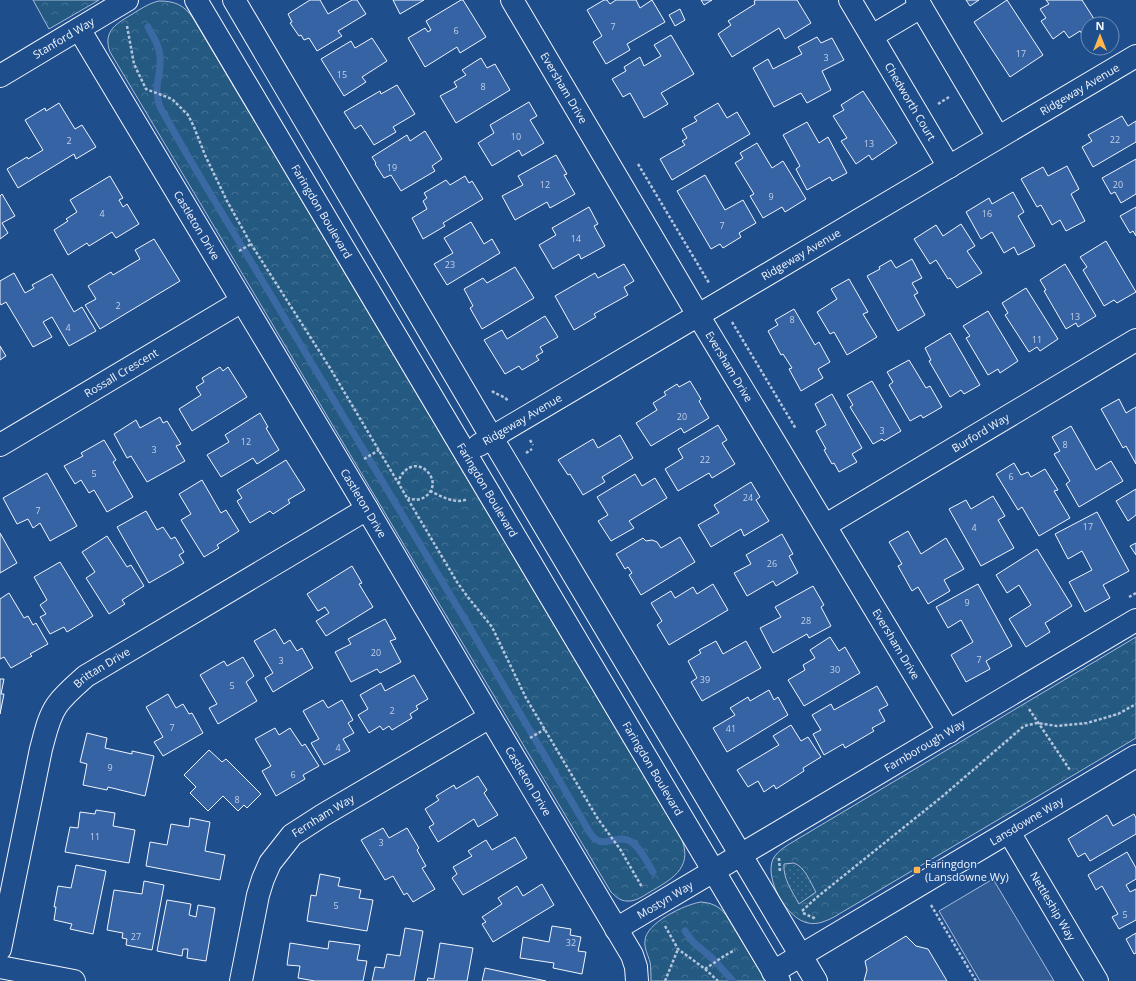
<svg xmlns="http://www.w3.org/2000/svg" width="1136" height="981" font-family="'Open Sans',sans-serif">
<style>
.park{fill:url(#park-crowns);stroke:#a8bbd7}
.garden{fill:url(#garden-dots);stroke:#a8bbd7}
.parking{fill:#305b95;stroke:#a8bbd7}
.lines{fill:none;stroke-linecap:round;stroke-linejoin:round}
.stream{stroke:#3b69a3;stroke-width:7}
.building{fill:#3563a3;stroke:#f2f6ff}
.minor-casing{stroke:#f2f6ff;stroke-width:24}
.path{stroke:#b3c4dc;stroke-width:2.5;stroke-dasharray:3 2;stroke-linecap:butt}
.minor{stroke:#1f4e8c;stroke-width:22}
.poi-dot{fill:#ffb74d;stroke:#1f4e8c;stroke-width:1.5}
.labels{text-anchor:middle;stroke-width:3;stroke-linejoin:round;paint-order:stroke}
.number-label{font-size:9px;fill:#c3d1e8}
.street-label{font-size:11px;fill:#f2f6ff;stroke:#1f4e8c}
.poi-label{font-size:11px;fill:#f2f6ff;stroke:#1f4e8c;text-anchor:start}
</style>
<defs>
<pattern id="park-crowns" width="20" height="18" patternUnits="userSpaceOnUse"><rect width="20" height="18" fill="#245a82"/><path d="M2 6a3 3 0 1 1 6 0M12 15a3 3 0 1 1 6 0" fill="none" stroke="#447295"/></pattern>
<pattern id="garden-dots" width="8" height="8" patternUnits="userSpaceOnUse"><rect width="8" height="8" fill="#245a82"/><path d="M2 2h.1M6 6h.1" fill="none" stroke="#447295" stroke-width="1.8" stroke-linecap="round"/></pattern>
</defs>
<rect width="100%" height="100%" fill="#1f4e8c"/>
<g class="park">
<path d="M 33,0 L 99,0 L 49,29 Z"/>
<path d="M 159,1 C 175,1 184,5 193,18 L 682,840 C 693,869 670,880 650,892 C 643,896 635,902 627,901 C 620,901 615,896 611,892 L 110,52 C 102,30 118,23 134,13 C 142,8 150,3 159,1 Z"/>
<path d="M 1136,637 L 1136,738 L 834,917 C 826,921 818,925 808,923 C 787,919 764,879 773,859 C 778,850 788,845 796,840 Z"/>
<path d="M 701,902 C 712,903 719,906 726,915 L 766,981 L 651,981 C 651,975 651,968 650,962 C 648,955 644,948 645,941 C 645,923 686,904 701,902 Z"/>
</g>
<path class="garden" d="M 794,863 C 805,867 810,882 816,892 L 799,904 C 792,891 783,879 784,864 Z"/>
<path class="parking" d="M 993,879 L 1054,981 L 980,981 L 939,911 Z"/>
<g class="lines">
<g class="stream">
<path d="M 148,27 C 153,37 160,46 160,57 C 162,76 152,85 160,107 L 186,153 L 467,623 L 590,833 C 602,852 616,833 630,841 C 640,847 647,862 653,872"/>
<path d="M 685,931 L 693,942 L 712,958 L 733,981"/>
</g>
</g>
<g class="building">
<path d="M 310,0 L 320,0 L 328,14 L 352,0 L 357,0 L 366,14 L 338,31 L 342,36 L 317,51 L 309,38 L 304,40 L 301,35 L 299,36 L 290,23 L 292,22 L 288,14 Z"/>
<path d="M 393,0 L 424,0 L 400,14 Z"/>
<path d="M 461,0 L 463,0 L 486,37 L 460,53 L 457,47 L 425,67 L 408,38 L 425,28 L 428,32 L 431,30 L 426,21 Z"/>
<path d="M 604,0 L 607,0 L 610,4 L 616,0 L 636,0 L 640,8 L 652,0 L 665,22 L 627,44 L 630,50 L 606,64 L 593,42 L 602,36 L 587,10 Z"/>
<path d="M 701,0 L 712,0 L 704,5 Z"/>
<path d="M 756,0 L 797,0 L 811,23 L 785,39 L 779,28 L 732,57 L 718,34 L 731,25 L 728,21 L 755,4 L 754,1 Z"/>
<path d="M 966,0 L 979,0 L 970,6 Z"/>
<path d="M 1007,0 L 1043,55 L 1010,77 L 974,22 Z"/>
<path d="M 1046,0 L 1082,0 L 1096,22 L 1093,24 L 1088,24 L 1088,34 L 1084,37 L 1080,31 L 1069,38 L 1064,31 L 1053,39 L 1041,21 L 1046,18 L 1040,9 L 1049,4 Z"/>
<path d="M 680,9 L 685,20 L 675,26 L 669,15 Z"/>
<path d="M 671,35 L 694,74 L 661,93 L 668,104 L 644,118 L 630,93 L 623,97 L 612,79 L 626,71 L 624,67 L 640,57 L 644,66 L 661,56 L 654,45 Z"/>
<path d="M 817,37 L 821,43 L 832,38 L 844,60 L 822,71 L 831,90 L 807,103 L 801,93 L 774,107 L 753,68 L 768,59 L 773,69 L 802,54 L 798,47 Z"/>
<path d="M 372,38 L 387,61 L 362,77 L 366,82 L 344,96 L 321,59 L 351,41 L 355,48 Z"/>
<path d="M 481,58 L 487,68 L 495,64 L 510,90 L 456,123 L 440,96 L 457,87 L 454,82 L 466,75 L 462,70 Z"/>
<path d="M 397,85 L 415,114 L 393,127 L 396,132 L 374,145 L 361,125 L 355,129 L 344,112 L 380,91 L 381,94 Z"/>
<path d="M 863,91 L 897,143 L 872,160 L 869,155 L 856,164 L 841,141 L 847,138 L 833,116 L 844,110 L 841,105 Z"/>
<path d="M 529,102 L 537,116 L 530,120 L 544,143 L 522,156 L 519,150 L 492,166 L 478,143 L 494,133 L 490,125 Z"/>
<path d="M 59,103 L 75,129 L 82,125 L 96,147 L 76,159 L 74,154 L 18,188 L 7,169 L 27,157 L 28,159 L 43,150 L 25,120 L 45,108 L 46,111 Z"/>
<path d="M 718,103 L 727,118 L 737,112 L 750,134 L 672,180 L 660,159 L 685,145 L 682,141 L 687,138 L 682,129 L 697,121 L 694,117 Z"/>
<path d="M 1122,116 L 1128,126 L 1136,121 L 1136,142 L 1093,167 L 1082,147 L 1092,141 L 1088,135 Z"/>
<path d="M 807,122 L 819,143 L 828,137 L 847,173 L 832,181 L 830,177 L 807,190 L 796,169 L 800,166 L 783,135 Z"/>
<path d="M 425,131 L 442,159 L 432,166 L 435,171 L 401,191 L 391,175 L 384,178 L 375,164 L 376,163 L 372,157 L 407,135 L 410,141 Z"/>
<path d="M 757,143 L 772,168 L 783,161 L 806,199 L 785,212 L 782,207 L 763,218 L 750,196 L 754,194 L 735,163 L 743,158 L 740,153 Z"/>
<path d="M 556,155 L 567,174 L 564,175 L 575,194 L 550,208 L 547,202 L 515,220 L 502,196 L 523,185 L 518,176 Z"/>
<path d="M 1136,159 L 1136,194 L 1121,203 L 1115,192 L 1111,194 L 1102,178 Z"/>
<path d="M 1067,166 L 1079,189 L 1071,194 L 1085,221 L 1066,231 L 1060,220 L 1052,225 L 1041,205 L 1037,207 L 1021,179 L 1043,167 L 1048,176 Z"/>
<path d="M 705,175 L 725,210 L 743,200 L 756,223 L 739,233 L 741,237 L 723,248 L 720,244 L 711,249 L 677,191 Z"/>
<path d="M 110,176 L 123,198 L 119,200 L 123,207 L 127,204 L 139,224 L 116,238 L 112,232 L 89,246 L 87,243 L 68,255 L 54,230 L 68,221 L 66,219 L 77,212 L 70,200 Z"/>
<path d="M 465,176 L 469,183 L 472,181 L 483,199 L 443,223 L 445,226 L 423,239 L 412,218 L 427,209 L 423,201 L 427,198 L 424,193 L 446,180 L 450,185 Z"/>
<path d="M 1013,192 L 1024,212 L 1018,216 L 1035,246 L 1018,255 L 1014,247 L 1004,253 L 992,232 L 981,239 L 966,212 L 989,198 L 992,204 Z"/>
<path d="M 2,194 L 15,216 L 2,223 L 8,233 L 0,239 L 0,196 Z"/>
<path d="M 589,207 L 598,224 L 594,226 L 605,246 L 581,259 L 579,254 L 553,269 L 539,245 L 556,235 L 552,228 Z"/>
<path d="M 1136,207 L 1136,236 L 1133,231 L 1130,233 L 1120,216 Z"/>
<path d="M 471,222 L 484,244 L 492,239 L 500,253 L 447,285 L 434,264 L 453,253 L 444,238 Z"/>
<path d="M 961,224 L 975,246 L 967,251 L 982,273 L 957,288 L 950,278 L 948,279 L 936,260 L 930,264 L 914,239 L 936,225 L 943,236 Z"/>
<path d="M 154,239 L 180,281 L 100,329 L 85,305 L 96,299 L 88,286 L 111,272 L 113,275 L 140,259 L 135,250 Z"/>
<path d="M 1106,241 L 1136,292 L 1117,303 L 1114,300 L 1104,306 L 1083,270 L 1087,267 L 1080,257 Z"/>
<path d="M 912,259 L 922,278 L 912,283 L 918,293 L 914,295 L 925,315 L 898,331 L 867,276 L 880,269 L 879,267 L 891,260 L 896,268 Z"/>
<path d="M 624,264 L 634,281 L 624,287 L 628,295 L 594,314 L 596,317 L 574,330 L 555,296 L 595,273 L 598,278 Z"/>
<path d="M 1065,264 L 1096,316 L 1078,327 L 1076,323 L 1066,329 L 1044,291 L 1046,290 L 1040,280 Z"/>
<path d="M 515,267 L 534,298 L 482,329 L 470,308 L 473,306 L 464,289 L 483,278 L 487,283 Z"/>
<path d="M 14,273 L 25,293 L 34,288 L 32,285 L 52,274 L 74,312 L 82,307 L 96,331 L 69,346 L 52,317 L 43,322 L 52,337 L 33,347 L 6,302 L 1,305 L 0,303 L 0,281 Z"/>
<path d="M 849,279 L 868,312 L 863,314 L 877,337 L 847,355 L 834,332 L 830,334 L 817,312 L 837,299 L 831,289 Z"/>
<path d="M 1026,288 L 1058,339 L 1040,351 L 1037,347 L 1029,352 L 1005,315 L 1008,313 L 1002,303 Z"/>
<path d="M 794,309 L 815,345 L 819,342 L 830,362 L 818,369 L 823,378 L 801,391 L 789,369 L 792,368 L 783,354 L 781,355 L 768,331 L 778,325 L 775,320 Z"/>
<path d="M 988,311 L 1018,361 L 1000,373 L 998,369 L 988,375 L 966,338 L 970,336 L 963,326 Z"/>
<path d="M 545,316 L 558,337 L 540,347 L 543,352 L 536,356 L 539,360 L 522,370 L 519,366 L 505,374 L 484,340 L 502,330 L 507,339 Z"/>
<path d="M 950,333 L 980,385 L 964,394 L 961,390 L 950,397 L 929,361 L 931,360 L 925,348 Z"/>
<path d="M 0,346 L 6,356 L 0,360 Z"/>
<path d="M 909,360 L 926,388 L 930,386 L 942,407 L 923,418 L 921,415 L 910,421 L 889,385 L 893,382 L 887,372 Z"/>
<path d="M 220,367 L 223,371 L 228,367 L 247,397 L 192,431 L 179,409 L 201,395 L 196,387 L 204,382 L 202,378 Z"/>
<path d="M 690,381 L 701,399 L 699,401 L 709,418 L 684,433 L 681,428 L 651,446 L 636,423 L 657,410 L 653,403 L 666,395 L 664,392 L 677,384 L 679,387 Z"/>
<path d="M 872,381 L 901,431 L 884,441 L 882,439 L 873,444 L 850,407 L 853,405 L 847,395 Z"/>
<path d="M 832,394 L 862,448 L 852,454 L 857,462 L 839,472 L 834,463 L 832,464 L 824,450 L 826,449 L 816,431 L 826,425 L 815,404 Z"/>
<path d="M 1119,399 L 1126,413 L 1136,407 L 1136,464 L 1126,446 L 1123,448 L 1101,409 Z"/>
<path d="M 260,413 L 268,427 L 266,428 L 279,450 L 257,464 L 253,458 L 221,477 L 207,455 L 229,442 L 225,435 Z"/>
<path d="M 160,417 L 163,423 L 167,421 L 181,444 L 176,446 L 185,461 L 147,482 L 131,456 L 127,458 L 114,434 L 136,420 L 140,428 Z"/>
<path d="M 718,425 L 727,440 L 722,443 L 735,464 L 712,478 L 709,473 L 678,491 L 665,469 L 683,458 L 678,449 Z"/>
<path d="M 1071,426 L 1096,470 L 1111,461 L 1123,481 L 1079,507 L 1066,484 L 1070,481 L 1054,454 L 1060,451 L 1052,437 Z"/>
<path d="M 620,435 L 633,458 L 602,477 L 605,482 L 583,495 L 570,474 L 568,475 L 558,460 L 593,439 L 598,448 Z"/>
<path d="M 104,440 L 116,460 L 113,462 L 133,497 L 107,512 L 94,490 L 89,493 L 81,480 L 75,484 L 64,466 L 83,456 L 81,453 Z"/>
<path d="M 286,460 L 305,490 L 288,500 L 290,503 L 273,514 L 270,511 L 250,523 L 237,501 L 242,498 L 237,490 Z"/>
<path d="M 1014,463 L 1021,475 L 1028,472 L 1031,477 L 1045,469 L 1058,490 L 1054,491 L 1070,518 L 1039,536 L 1022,507 L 1018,510 L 996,474 Z"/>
<path d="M 47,473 L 77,526 L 50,541 L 40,523 L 33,528 L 28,519 L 17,524 L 3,498 Z"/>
<path d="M 635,474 L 642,486 L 655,478 L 667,498 L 629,521 L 634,528 L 611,541 L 598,521 L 608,515 L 597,497 Z"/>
<path d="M 202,480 L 221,513 L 226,510 L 239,531 L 217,545 L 219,548 L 204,557 L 181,520 L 191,514 L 179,494 Z"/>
<path d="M 751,482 L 760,497 L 756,500 L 769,521 L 744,536 L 741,529 L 711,547 L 698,525 L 719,513 L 714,505 Z"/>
<path d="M 1136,489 L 1136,515 L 1128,521 L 1116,501 Z"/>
<path d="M 993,496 L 1005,516 L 998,520 L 1014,548 L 981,566 L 949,509 L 966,500 L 971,509 Z"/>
<path d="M 146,511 L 157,530 L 163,527 L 171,539 L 175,537 L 184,552 L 179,555 L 184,563 L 149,583 L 117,527 Z"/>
<path d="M 1097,512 L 1129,571 L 1103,585 L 1110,598 L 1085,612 L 1069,582 L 1092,570 L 1082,551 L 1068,559 L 1055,534 Z"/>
<path d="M 908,531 L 921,554 L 946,538 L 964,569 L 944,580 L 950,591 L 928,604 L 918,587 L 912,591 L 898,566 L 902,564 L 889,542 Z"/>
<path d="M 0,533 L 17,563 L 0,573 Z"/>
<path d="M 782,534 L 793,554 L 789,556 L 798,573 L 776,586 L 773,581 L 747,596 L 734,573 L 751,564 L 746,555 Z"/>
<path d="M 107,536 L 127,567 L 131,565 L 144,586 L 122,600 L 125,604 L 109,614 L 86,578 L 95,572 L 82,552 Z"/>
<path d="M 680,537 L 695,562 L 641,595 L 629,575 L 632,573 L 628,567 L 625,569 L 616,554 L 643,538 L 646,541 L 652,540 L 657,542 L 661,548 Z"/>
<path d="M 1136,543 L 1136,555 L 1130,546 Z"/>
<path d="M 1037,549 L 1072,606 L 1045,623 L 1050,632 L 1026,647 L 1009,619 L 1031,605 L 1019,585 L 1007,593 L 996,575 Z"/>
<path d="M 60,562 L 93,616 L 67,632 L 64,627 L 50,634 L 40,617 L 46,614 L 40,605 L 47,600 L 34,577 Z"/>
<path d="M 352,566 L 362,583 L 359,584 L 373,607 L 326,636 L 316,621 L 329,613 L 325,607 L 318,611 L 307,594 Z"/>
<path d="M 713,584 L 728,610 L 669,645 L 657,625 L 662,621 L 651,603 L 671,591 L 675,598 L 693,587 L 697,594 Z"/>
<path d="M 978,584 L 1012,646 L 986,661 L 990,669 L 966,682 L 951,655 L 973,642 L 961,620 L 948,628 L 936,607 Z"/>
<path d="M 813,586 L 824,605 L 821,607 L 831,626 L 809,638 L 807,634 L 773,653 L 760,628 L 781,617 L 775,607 Z"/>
<path d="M 9,593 L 24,618 L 28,616 L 33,625 L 36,623 L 48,644 L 30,654 L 32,656 L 11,668 L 4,657 L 0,659 L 0,599 Z"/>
<path d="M 385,619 L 396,639 L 390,641 L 401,662 L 380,673 L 377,669 L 351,682 L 335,652 L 351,644 L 348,639 Z"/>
<path d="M 275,629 L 284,644 L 290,640 L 297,651 L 302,648 L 313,668 L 273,692 L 265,678 L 273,673 L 254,641 Z"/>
<path d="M 830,637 L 839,651 L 845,647 L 860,673 L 804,706 L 788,680 L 805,670 L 803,665 L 815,658 L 810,650 Z"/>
<path d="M 716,641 L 723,654 L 746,641 L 761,668 L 702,701 L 691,682 L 697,678 L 688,661 L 701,653 L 699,650 Z"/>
<path d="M 243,657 L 254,676 L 246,682 L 257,701 L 218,724 L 209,708 L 217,704 L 200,675 L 224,661 L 227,666 Z"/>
<path d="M 414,675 L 428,699 L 416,706 L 418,709 L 410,714 L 412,718 L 392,730 L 389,726 L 383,730 L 380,726 L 369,733 L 358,715 L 368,709 L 360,695 L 381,683 L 385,691 Z"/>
<path d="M 0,679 L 4,679 L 1,694 L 4,694 L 0,714 Z"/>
<path d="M 877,686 L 888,705 L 879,710 L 885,721 L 872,728 L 874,731 L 845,748 L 843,744 L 824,755 L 813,734 L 821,730 L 812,715 L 831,704 L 834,710 Z"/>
<path d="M 769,690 L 774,700 L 778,697 L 788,715 L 727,752 L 713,728 L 735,715 L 730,708 L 748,697 L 750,701 Z"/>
<path d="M 168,694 L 176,708 L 183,704 L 189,714 L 192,713 L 203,733 L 163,756 L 154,742 L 163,737 L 146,707 Z"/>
<path d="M 323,700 L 328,708 L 342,700 L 353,720 L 348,723 L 354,733 L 343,739 L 350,751 L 324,765 L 311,743 L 319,739 L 303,711 Z"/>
<path d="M 791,725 L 801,741 L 808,737 L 821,757 L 803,768 L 804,771 L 776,789 L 774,785 L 764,792 L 758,781 L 748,787 L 737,770 L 779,745 L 773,736 Z"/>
<path d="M 275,728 L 279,735 L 290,728 L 302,746 L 305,744 L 319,766 L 303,775 L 305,779 L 276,796 L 262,771 L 271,766 L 255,739 Z"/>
<path d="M 87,733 L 107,738 L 105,748 L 132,754 L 132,751 L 154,756 L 145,796 L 108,787 L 107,790 L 83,785 L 87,764 L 80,762 Z"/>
<path d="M 209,750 L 222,762 L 226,759 L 261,794 L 247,808 L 244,805 L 238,811 L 223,796 L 208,811 L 190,793 L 196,787 L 184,775 Z"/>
<path d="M 478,776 L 487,790 L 484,793 L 498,815 L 478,827 L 474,819 L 438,842 L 429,827 L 434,824 L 425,809 L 439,800 L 436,796 L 454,785 L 456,789 Z"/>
<path d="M 96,810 L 115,813 L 113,826 L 135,830 L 129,863 L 65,852 L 70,827 L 78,828 L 80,812 L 95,814 Z"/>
<path d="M 1134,814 L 1136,818 L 1136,834 L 1090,861 L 1085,853 L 1078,857 L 1068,839 L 1107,815 L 1113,826 Z"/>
<path d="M 190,818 L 210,822 L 205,851 L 225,855 L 220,880 L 146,866 L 150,842 L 167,845 L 171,824 L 189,827 Z"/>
<path d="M 383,828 L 389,838 L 407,828 L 419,848 L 417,850 L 426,866 L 422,868 L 435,889 L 413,902 L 407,893 L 404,895 L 393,876 L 385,880 L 361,840 Z"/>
<path d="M 515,837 L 527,858 L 463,895 L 452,878 L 457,874 L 453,867 L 472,856 L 468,851 L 486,840 L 492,850 Z"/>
<path d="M 1127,852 L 1136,868 L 1136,879 L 1126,885 L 1130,892 L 1136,889 L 1136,920 L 1119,929 L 1112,917 L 1118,914 L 1102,886 L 1096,890 L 1088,875 Z"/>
<path d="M 76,865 L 106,871 L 93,934 L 70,929 L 72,924 L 54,920 L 56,907 L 54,907 L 58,886 L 71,888 Z"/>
<path d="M 320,874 L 340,878 L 338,886 L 361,890 L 359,898 L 373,900 L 367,931 L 307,921 L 311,895 L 316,896 Z"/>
<path d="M 144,881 L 164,885 L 152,950 L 126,945 L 127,939 L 122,938 L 123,933 L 107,930 L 114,890 L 142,894 Z"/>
<path d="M 542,884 L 554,905 L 493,942 L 482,924 L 486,922 L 482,917 L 502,904 L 498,898 L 517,886 L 523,896 Z"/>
<path d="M 167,900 L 191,904 L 189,915 L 196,917 L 198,905 L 215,908 L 206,961 L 187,958 L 188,949 L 183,949 L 182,956 L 157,951 Z"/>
<path d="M 552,926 L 571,929 L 570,935 L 581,937 L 578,951 L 586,952 L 582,974 L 553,968 L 554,963 L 520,958 L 523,937 L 549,942 Z"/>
<path d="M 405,928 L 423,931 L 414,981 L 372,981 L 375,967 L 384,968 L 387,954 L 400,956 Z"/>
<path d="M 1136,933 L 1136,953 L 1134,954 L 1126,939 Z"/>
<path d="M 906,936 L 916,946 L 928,949 L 947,981 L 864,981 L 867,970 L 865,961 Z"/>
<path d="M 329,941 L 360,945 L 357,960 L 367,961 L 363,981 L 315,981 L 298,978 L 300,966 L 287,965 L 290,943 L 328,949 Z"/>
<path d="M 440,943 L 473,948 L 467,981 L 427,981 L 428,978 L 434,979 Z"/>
<path d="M 485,968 L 546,981 L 482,981 Z"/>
</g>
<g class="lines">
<defs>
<g id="minor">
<path id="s1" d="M 196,0 L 779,981"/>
<path d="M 234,0 L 492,438 L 816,981"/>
<path id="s2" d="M 512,0 L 698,315 L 949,732"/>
<path id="s3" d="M 850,0 L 949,167"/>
<path d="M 917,0 L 998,137"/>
<path id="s4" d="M 79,29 L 367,509 L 490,717 L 632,955 L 636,967 L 637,981"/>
<path d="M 872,36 L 921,7"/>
<path id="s5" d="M 0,76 L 127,0"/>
<path id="s6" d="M 0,445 L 242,301"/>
<path id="s7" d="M 479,445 L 1136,56"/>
<path id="s8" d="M 826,525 L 1136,340"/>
<path id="s9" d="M 1009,832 L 1097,981"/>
<path id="s10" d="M 616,929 L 1136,620"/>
<path id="s11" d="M 0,949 L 41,749 C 45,735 48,718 57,705 C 65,694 76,685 86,676 L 367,509"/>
<path d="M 0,967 L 74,981"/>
<path id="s12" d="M 773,972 L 1136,756"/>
<path id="s13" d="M 241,981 L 258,895 L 263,879 L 270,863 L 292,835 L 323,815 L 490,717"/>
</g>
</defs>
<use href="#minor" class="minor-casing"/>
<g class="path">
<path d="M 127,26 L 134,64 L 146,89 L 172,99 L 188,115 L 194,127 L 205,155 L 227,201 L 251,244 L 330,368 L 457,582 L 467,596 L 492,627 L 526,698 L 598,819 L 620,849 L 642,887"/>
<path d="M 938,104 L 949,97"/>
<path d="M 638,164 L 709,283"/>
<path d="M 239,251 L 251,244"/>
<path d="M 732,322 L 796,429"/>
<path d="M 492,391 C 497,395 505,396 508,401"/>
<path d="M 530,440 L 533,445"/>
<path d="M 526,453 L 532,449"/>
<path d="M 364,459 L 379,450"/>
<path d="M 399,484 C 399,480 400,476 403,473 C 419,453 445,482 426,496 C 420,501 414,500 408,498"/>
<path d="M 430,491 C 441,496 456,505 467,499"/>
<path d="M 1129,597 L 1136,593"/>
<path d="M 1029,709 L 1070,770"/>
<path d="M 530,738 L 545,729"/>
<path d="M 779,858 L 780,873"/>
<path d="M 931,905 L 976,981"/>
<path d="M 802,911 L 816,898 L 944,795 L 1024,726 L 1037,723 L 1057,726 L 1087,723 L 1118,714 L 1136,704"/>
<path d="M 803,913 L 814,918 L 816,920"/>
<path d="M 665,926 L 678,949 L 705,969 L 718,981"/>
<path d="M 705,969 L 724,956 L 735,950"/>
<path d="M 665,981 L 678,949"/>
</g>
<use href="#minor" class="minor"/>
</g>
<rect class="poi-dot" x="913" y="866" width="8" height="8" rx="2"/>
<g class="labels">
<g class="number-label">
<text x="613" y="30">7</text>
<text x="456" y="34">6</text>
<text x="1021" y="57">17</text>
<text x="826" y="61">3</text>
<text x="342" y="78">15</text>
<text x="483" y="90">8</text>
<text x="516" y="140">10</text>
<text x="1115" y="143">22</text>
<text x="69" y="144">2</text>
<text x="869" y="147">13</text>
<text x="392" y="171">19</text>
<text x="545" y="188">12</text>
<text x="1118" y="188">20</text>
<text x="771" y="200">9</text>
<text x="102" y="217">4</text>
<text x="987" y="217">16</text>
<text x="722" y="229">7</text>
<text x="576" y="242">14</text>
<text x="450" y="268">23</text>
<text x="118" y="309">2</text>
<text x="1075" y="320">13</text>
<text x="792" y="323">8</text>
<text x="68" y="331">4</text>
<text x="1037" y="343">11</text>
<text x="682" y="420">20</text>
<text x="882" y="434">3</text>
<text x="246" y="445">12</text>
<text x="1065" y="448">8</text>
<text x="154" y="453">3</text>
<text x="705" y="463">22</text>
<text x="94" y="477">5</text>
<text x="1011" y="480">6</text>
<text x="748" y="501">24</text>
<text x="38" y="514">7</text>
<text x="1088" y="530">17</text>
<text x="974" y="531">4</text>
<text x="772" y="567">26</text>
<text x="967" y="606">9</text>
<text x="806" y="624">28</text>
<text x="376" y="656">20</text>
<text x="979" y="663">7</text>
<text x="281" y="664">3</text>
<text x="835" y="673">30</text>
<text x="705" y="683">39</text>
<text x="232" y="689">5</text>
<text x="392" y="714">2</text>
<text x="172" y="731">7</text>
<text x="731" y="732">41</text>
<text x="338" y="751">4</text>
<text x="110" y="771">9</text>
<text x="293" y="778">6</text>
<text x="237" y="803">8</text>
<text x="95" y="840">11</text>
<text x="381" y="846">3</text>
<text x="336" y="909">5</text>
<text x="1125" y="918">5</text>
<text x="136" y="940">27</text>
<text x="571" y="946">32</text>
</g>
<g class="street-label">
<text dy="4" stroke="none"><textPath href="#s5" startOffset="74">Stanford Way</textPath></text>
<text dy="4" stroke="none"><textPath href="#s2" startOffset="102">Eversham Drive</textPath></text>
<text dy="4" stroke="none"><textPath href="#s7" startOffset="698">Ridgeway Avenue</textPath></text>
<text dy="4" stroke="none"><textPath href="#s3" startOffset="118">Chedworth Court</textPath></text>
<text dy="4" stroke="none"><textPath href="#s1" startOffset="246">Faringdon Boulevard</textPath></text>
<text dy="4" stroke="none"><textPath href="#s4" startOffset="229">Castleton Drive</textPath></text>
<text dy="4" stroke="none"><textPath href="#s7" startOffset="374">Ridgeway Avenue</textPath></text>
<text dy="4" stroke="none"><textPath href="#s2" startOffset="426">Eversham Drive</textPath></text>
<text dy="4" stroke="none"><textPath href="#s6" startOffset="141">Rossall Crescent</textPath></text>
<text dy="4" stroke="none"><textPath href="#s7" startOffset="50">Ridgeway Avenue</textPath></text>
<text dy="4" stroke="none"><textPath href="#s8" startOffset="180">Burford Way</textPath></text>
<text dy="4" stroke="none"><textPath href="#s1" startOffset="570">Faringdon Boulevard</textPath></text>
<text dy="4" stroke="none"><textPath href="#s4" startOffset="553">Castleton Drive</textPath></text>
<text dy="4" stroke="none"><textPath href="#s2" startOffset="750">Eversham Drive</textPath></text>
<text dy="4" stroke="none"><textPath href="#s11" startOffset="310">Brittan Drive</textPath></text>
<text dy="4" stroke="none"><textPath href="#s10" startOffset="359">Farnborough Way</textPath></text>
<text dy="4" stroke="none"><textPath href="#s1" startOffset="894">Faringdon Boulevard</textPath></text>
<text dy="4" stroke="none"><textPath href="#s4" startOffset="876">Castleton Drive</textPath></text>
<text dy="4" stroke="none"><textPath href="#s13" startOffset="194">Fernham Way</textPath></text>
<text dy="4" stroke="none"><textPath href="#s12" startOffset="295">Lansdowne Way</textPath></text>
<text dy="4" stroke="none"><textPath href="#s10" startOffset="57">Mostyn Way</textPath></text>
<text dy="4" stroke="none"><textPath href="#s9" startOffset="86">Nettleship Way</textPath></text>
</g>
<g class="poi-label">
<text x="925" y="868">Faringdon<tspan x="925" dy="13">(Lansdowne Wy)</tspan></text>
</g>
</g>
<g transform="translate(1100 36)"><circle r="19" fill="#1f4e8c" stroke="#7391ba"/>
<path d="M0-3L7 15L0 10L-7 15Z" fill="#ffb74d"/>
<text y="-6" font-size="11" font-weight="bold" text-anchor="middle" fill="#f2f6ff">N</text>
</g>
</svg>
